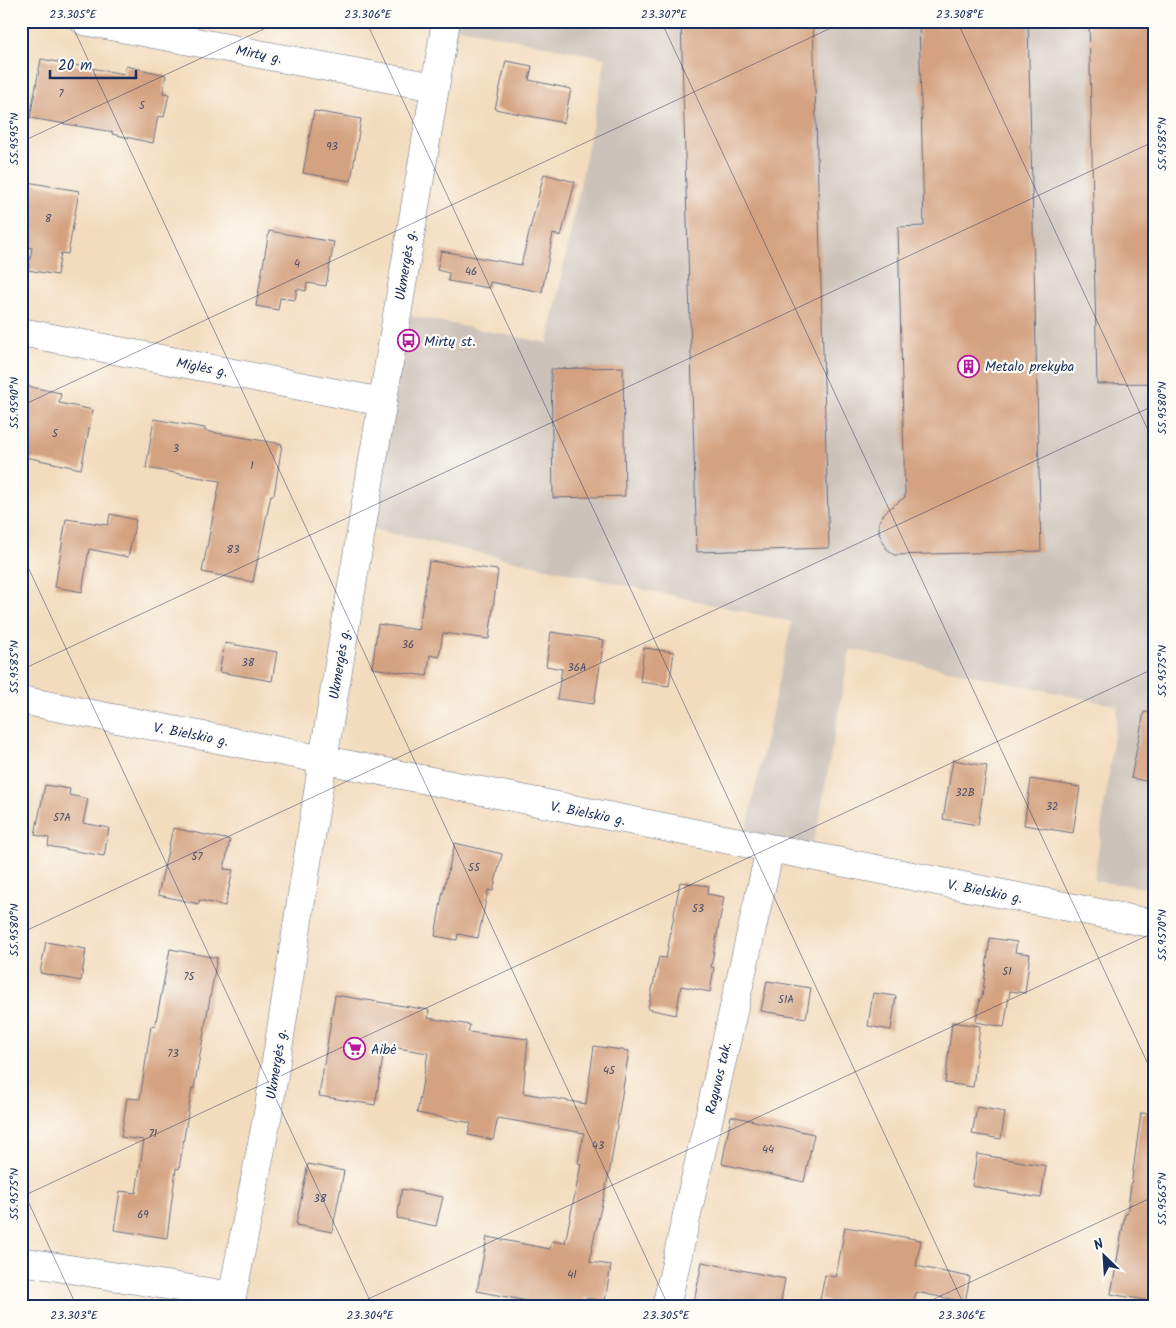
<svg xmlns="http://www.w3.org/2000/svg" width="1176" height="1328" font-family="Kalam,sans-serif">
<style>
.industrial{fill:#cdc2b9}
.building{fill:#d4a280}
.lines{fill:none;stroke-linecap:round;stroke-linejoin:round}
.minor-casing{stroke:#676c80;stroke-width:29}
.minor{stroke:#fff;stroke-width:28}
.ticks{fill:none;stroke:#1b2f5e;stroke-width:1;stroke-opacity:0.45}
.labels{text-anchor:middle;stroke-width:4.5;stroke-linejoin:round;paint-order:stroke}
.number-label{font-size:11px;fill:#494c66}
.street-label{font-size:14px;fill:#1b2f5e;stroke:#fdfcf7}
.poi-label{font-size:14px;fill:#1b2f5e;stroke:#fdfcf7;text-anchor:start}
.neatline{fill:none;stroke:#1b2f5e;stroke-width:2}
.ticks-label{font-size:12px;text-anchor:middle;fill:#1b2f5e}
</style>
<rect width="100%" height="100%" fill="#fdfcf7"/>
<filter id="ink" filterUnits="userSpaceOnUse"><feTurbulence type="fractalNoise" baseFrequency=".02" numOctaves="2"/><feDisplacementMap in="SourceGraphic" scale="10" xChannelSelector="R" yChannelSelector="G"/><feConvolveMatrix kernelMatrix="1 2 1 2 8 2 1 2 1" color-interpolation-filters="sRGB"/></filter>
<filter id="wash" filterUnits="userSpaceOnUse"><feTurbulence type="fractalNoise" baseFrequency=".0096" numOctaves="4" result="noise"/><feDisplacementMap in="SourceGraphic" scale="20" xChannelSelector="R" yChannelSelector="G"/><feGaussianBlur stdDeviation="1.12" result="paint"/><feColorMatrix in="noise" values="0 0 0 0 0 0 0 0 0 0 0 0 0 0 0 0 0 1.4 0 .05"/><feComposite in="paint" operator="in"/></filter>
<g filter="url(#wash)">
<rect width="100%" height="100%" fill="#f3dcbe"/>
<path class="industrial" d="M 444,21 L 1155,21 L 1155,889 L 1094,881 L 1118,706 L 850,649 L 818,825 L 808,856 L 743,843 L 792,622 L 362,527 L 397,313 L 548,343 L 606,58 L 444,25 Z"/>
<g id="blocks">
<g class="building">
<path d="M 681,21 L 813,21 L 829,548 L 697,552 Z"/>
<path d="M 919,21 L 1028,21 L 1041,551 L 894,555 L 886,548 L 879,533 L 879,521 L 885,512 L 905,497 L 898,227 L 924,226 Z"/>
<path d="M 1089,21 L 1155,21 L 1155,383 L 1097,384 Z"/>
<path d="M 41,59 L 124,74 L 126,66 L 166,75 L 163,93 L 169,94 L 164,117 L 158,116 L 153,143 L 112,134 L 113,132 L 30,118 Z"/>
<path d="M 506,61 L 532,66 L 529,80 L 571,89 L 564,123 L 495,109 Z"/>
<path d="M 314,111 L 361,119 L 351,181 L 303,173 Z"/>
<path d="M 544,174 L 575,182 L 561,236 L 553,234 L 542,292 L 490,282 L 489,288 L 448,281 L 449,273 L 437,270 L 441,251 L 521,265 Z"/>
<path d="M 21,181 L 79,191 L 68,254 L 61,253 L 57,275 L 28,270 L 32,248 L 21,246 Z"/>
<path d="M 269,231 L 334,242 L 326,286 L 307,283 L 306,291 L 297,289 L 295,300 L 280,298 L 278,310 L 256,306 Z"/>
<path d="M 623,367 L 625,496 L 553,498 L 551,369 Z"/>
<path d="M 21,385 L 61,393 L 59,403 L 93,410 L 81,469 L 21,456 Z"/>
<path d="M 154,419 L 205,428 L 205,431 L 282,444 L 274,495 L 271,495 L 253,582 L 202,572 L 220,481 L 146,468 Z"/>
<path d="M 110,514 L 136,520 L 128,557 L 89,549 L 82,592 L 55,587 L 66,519 L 108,525 Z"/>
<path d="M 429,561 L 498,570 L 489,639 L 443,633 L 439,657 L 430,655 L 427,676 L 372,668 L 378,624 L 419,630 Z"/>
<path d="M 551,632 L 604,640 L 594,704 L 557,699 L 562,669 L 546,666 Z"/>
<path d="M 225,643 L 277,652 L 272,681 L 219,672 Z"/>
<path d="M 644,648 L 674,652 L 669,686 L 640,682 Z"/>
<path d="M 1144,712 L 1155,713 L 1155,783 L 1131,778 Z"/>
<path d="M 953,760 L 987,766 L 978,825 L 943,819 Z"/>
<path d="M 1031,779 L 1080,787 L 1073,833 L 1024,825 Z"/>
<path d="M 45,785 L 70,789 L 69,795 L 88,799 L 83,823 L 109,828 L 104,856 L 48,846 L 49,838 L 35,835 Z"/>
<path d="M 173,828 L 230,840 L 224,869 L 233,870 L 225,906 L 199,900 L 199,904 L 158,895 Z"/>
<path d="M 455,843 L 502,854 L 493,891 L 488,890 L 478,938 L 458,934 L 457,940 L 435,936 L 442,896 Z"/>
<path d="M 680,882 L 709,886 L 707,894 L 724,897 L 711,967 L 714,968 L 710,992 L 681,986 L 676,1015 L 648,1009 L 659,957 L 666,958 Z"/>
<path d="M 990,938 L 1017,942 L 1015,952 L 1030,954 L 1025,993 L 1010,991 L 1004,1027 L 976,1022 L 980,998 L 982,998 Z"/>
<path d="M 46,942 L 86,949 L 81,981 L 40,973 Z"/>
<path d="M 170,949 L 217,958 L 194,1089 L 192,1088 L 179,1169 L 176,1168 L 167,1238 L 114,1230 L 120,1191 L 136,1193 L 144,1140 L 121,1137 L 127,1098 L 140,1099 L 151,1026 L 155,1027 Z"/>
<path d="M 767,981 L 811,988 L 806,1018 L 761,1011 Z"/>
<path d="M 873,993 L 896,996 L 891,1030 L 868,1026 Z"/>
<path d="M 335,995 L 429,1010 L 428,1018 L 470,1025 L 468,1032 L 528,1039 L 523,1093 L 586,1104 L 594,1046 L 629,1051 L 610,1169 L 592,1247 L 590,1262 L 611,1265 L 605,1301 L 585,1298 L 583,1307 L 542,1307 L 542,1304 L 477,1291 L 487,1237 L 550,1249 L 552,1241 L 565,1243 L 581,1164 L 578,1163 L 584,1133 L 498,1118 L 493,1140 L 468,1135 L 471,1123 L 417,1113 L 428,1053 L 385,1046 L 375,1105 L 319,1096 Z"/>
<path d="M 952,1022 L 980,1026 L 973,1087 L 945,1083 Z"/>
<path d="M 977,1107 L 1005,1112 L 1001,1139 L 972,1134 Z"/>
<path d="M 1141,1113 L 1155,1114 L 1155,1302 L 1111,1294 L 1125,1214 L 1127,1214 Z"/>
<path d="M 731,1116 L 814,1134 L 804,1182 L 722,1164 Z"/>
<path d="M 977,1154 L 1046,1166 L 1041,1198 L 972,1186 Z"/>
<path d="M 308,1164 L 344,1171 L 332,1232 L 296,1225 Z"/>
<path d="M 402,1189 L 443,1197 L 436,1226 L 397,1218 Z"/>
<path d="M 845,1227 L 921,1240 L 916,1266 L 970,1277 L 965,1302 L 916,1292 L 913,1307 L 856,1307 L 820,1300 L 825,1275 L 836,1277 Z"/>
<path d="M 702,1262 L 785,1279 L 780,1307 L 693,1307 Z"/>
</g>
</g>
</g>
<g filter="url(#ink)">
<use href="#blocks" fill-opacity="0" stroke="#676c80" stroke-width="1"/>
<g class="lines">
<defs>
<g id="minor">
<path d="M 84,21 L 434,87"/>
<path d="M 21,332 L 383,402"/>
<path d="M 21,700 L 1155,924"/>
<path d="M 21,1261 L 232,1296"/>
<path d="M 230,1307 L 268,1113 L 323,760 L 446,21"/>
<path d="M 666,1307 L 770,849"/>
</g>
</defs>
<use href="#minor" class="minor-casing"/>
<use href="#minor" class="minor"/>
</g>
</g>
<path class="ticks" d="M 70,21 L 669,1307M 366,21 L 965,1307M 661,21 L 1155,1079M 957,21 L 1155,445M 21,142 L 281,21M 21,406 L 846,21M 21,552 L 373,1307M 21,670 L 1155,141M 21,933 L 1155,405M 21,1186 L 77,1307M 21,1197 L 1155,668M 351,1307 L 1155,932M 917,1307 L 1155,1196"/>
<defs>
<symbol id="bus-ring" viewBox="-11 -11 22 22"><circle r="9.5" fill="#fdfcf7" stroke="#b5179e" stroke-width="1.5"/><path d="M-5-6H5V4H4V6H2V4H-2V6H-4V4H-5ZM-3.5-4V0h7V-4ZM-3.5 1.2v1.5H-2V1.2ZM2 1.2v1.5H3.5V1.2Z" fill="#b5179e"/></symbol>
<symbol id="building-ring" viewBox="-11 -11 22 22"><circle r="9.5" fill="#fdfcf7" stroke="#b5179e" stroke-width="1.5"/><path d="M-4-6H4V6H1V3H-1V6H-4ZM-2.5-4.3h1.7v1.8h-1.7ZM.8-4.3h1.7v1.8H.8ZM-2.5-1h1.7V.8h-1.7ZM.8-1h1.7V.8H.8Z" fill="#b5179e"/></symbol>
<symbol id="supermarket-ring" viewBox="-11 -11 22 22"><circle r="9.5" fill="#fdfcf7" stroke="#b5179e" stroke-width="1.5"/><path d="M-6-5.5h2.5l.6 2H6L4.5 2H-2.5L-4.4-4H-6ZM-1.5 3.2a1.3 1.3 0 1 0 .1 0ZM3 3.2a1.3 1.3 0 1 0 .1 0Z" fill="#b5179e"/></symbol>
</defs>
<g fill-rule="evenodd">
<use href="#bus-ring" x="396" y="328" width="25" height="25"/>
<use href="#building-ring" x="956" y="354" width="25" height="25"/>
<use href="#supermarket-ring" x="342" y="1036" width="25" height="25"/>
</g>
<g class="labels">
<g class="number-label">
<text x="61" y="97">7</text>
<text x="142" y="109">5</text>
<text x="332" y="150">93</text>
<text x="48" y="222">8</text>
<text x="297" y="267">4</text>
<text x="471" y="275">46</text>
<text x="55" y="437">5</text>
<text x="176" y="452">3</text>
<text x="252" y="469">1</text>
<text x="233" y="553">83</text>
<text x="408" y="648">36</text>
<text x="248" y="666">38</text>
<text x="577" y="671">36A</text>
<text x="965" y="796">32B</text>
<text x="1052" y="810">32</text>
<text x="62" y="821">57A</text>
<text x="197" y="860">57</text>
<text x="474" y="871">55</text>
<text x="698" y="912">53</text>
<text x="1007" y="975">51</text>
<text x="189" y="980">75</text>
<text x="786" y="1003">51A</text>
<text x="173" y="1057">73</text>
<text x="609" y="1074">45</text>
<text x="153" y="1137">71</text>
<text x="598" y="1149">43</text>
<text x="768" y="1153">44</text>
<text x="320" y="1202">38</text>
<text x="143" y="1218">69</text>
<text x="572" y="1278">41</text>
</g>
<g class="street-label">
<text transform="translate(259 54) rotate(11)" y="5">Mirtų g.</text>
<text transform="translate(405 265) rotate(-81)" y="5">Ukmergės g.</text>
<text transform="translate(202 367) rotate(11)" y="5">Miglės g.</text>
<text transform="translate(339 664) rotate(-81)" y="5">Ukmergės g.</text>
<text transform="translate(191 734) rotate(11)" y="5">V. Bielskio g.</text>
<text transform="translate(588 813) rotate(11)" y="5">V. Bielskio g.</text>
<text transform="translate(985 891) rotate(11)" y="5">V. Bielskio g.</text>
<text transform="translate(276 1064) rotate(-81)" y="5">Ukmergės g.</text>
<text transform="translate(718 1078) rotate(-77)" y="5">Raguvos tak.</text>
</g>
<g class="poi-label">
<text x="424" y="346">Mirtų st.</text>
<text x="985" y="371">Metalo prekyba</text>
<text x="371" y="1054">Aibė</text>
</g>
</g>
<rect width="1176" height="1328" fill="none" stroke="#fdfcf7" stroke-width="55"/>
<g transform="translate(1104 1256) rotate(335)" stroke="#fdfcf7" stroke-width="4" paint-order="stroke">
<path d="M0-4L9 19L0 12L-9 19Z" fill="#1b2f5e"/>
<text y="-8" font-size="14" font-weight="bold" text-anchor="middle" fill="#1b2f5e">N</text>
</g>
<path d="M50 70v8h86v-8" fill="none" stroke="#1b2f5e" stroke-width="2.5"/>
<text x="58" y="70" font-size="15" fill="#1b2f5e" stroke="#fdfcf7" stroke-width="4" paint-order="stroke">20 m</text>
<rect x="28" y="28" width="1120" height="1272" class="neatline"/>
<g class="ticks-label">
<text x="73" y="18">23.305°E</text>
<text x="368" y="18">23.306°E</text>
<text x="664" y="18">23.307°E</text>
<text x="960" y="18">23.308°E</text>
<text transform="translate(14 139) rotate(-90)" y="4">55.9595°N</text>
<text transform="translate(1162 144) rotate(-90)" y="4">55.9585°N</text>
<text transform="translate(14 403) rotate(-90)" y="4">55.9590°N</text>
<text transform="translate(1162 408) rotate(-90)" y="4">55.9580°N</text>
<text transform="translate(14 667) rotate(-90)" y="4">55.9585°N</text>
<text transform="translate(1162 671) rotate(-90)" y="4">55.9575°N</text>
<text transform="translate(14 930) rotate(-90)" y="4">55.9580°N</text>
<text transform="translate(1162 935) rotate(-90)" y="4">55.9570°N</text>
<text transform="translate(14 1194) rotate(-90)" y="4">55.9575°N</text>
<text transform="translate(1162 1199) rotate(-90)" y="4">55.9565°N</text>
<text x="74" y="1319">23.303°E</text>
<text x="370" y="1319">23.304°E</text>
<text x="666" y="1319">23.305°E</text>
<text x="962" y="1319">23.306°E</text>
</g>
</svg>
